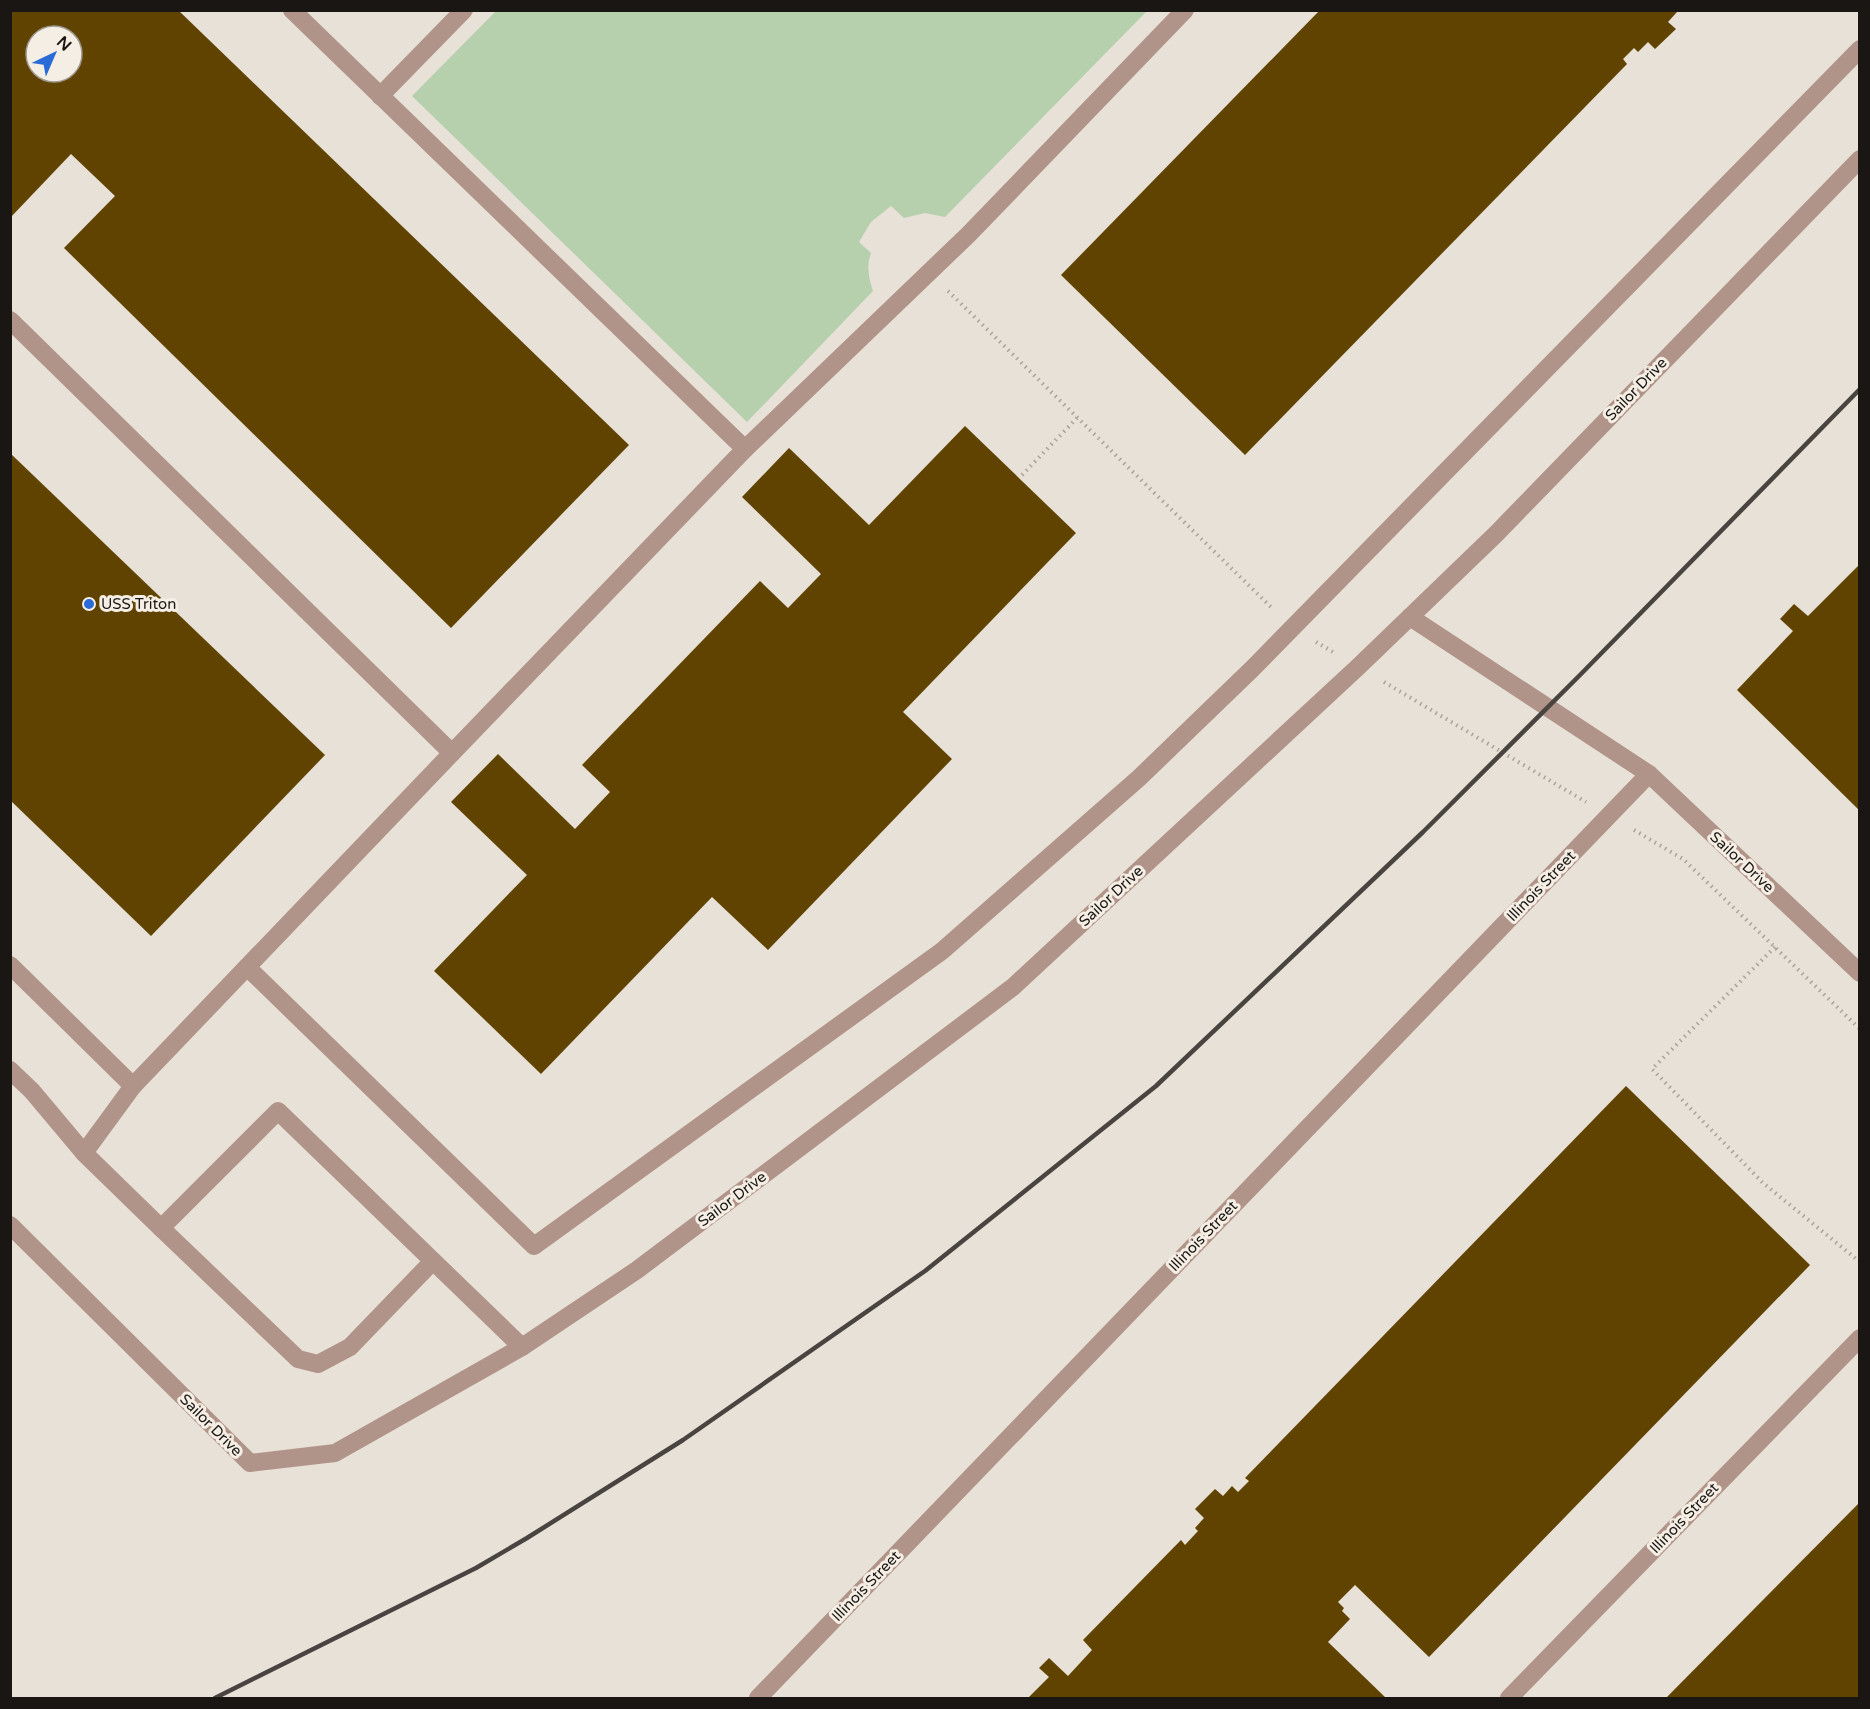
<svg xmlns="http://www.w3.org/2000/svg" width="1870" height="1709" font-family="'Varela Round',sans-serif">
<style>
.green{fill:#b6d0ae}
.building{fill:#614300;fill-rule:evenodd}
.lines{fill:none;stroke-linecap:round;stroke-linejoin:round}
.path{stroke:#a9a39b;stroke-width:4;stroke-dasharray:1.5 4.5;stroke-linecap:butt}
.lane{stroke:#b19489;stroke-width:18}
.street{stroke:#b19489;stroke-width:18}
.rail{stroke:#48443f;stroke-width:4.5}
.poi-dot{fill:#296bd7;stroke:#f5eee4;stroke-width:2}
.labels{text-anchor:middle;stroke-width:6;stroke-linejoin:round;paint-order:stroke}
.street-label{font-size:15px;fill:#191613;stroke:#f5eee4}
.poi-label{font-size:15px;fill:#191613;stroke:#f5eee4;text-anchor:start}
</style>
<rect width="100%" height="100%" fill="#e8e1d7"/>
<path class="green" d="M 496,11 L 496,10 L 1147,11 L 945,217 L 925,213 L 904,218 L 891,206 L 871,222 L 859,242 L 871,253 C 866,266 869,279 873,291 L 747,422 L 412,96 Z"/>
<g class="building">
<path d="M 10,10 L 178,10 L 629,445 L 451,628 L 64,248 L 115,196 L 71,154 L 10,218 ZM 36,36 L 72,36 L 72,72 L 36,72 Z"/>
<path d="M 1320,10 L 1675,10 L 1677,12 L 1668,22 L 1676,29 L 1655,49 L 1648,42 L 1638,52 L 1634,48 L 1623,59 L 1627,64 L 1245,455 L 1061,275 Z"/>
<path d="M 965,426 L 1076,533 L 903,712 L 952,759 L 768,950 L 712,897 L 541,1074 L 434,971 L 527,875 L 451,802 L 498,754 L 575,829 L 610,792 L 582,765 L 760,581 L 788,608 L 821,574 L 742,497 L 789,448 L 869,525 Z"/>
<path d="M 10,453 L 325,755 L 151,936 L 10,800 Z"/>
<path d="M 1860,564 L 1860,811 L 1737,690 L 1793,631 L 1780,619 L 1794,604 L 1808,616 Z"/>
<path d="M 1626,1086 L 1810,1265 L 1429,1657 L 1355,1585 L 1338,1602 L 1344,1608 L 1342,1611 L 1350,1619 L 1328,1642 L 1386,1698 L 1028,1698 L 1049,1677 L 1039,1668 L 1049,1658 L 1068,1676 L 1092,1650 L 1083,1640 L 1181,1540 L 1185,1545 L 1198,1531 L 1195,1528 L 1204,1518 L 1195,1509 L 1215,1489 L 1223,1496 L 1232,1486 L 1238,1492 L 1249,1481 L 1245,1478 Z"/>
<path d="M 1860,1502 L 1860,1698 L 1666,1698 Z"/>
</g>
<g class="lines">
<g class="path">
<path d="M 948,291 L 1273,609"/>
<path d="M 1022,475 L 1077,418"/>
<path d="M 1316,642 L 1333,652"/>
<path d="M 1384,682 L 1586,802"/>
<path d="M 1634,830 L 1683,859 L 1860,1029"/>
<path d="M 1775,947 L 1652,1069 L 1763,1183 L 1860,1262"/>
</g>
<g class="lane">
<path d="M 10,1070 L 32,1091 L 84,1153"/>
<path d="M 433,1261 L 350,1347 L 318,1364 L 298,1359 L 161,1228 L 278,1111 L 522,1347"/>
</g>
<g class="street">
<path d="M 292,10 L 745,449"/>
<path d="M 380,96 L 464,10"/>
<path d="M 10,320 L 452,753"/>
<path d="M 1410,617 L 1649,774 L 1860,973"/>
<path d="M 10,965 L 133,1086"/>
<path d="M 247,967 L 534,1246 L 942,951 L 1139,778 L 1252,669 L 1860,49"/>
<path d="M 10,1225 L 250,1463 L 335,1453 L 522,1347 L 637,1270 L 1013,987 L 1358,667 L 1496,534 L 1860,159"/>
<path d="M 161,1228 L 84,1153 L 133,1086 L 452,753 L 745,449 L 969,234 L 1185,10"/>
<path d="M 758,1698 L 1649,774"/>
<path d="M 1509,1698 L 1860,1338"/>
</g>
<path class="rail" d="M 215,1698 L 476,1568 L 527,1538 L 683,1440 L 925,1271 L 1156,1086 L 1423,832 L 1581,674 L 1860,389"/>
</g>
<circle class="poi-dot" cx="89" cy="604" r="6"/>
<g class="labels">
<g class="street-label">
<text transform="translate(1636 389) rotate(-46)" y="5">Sailor Drive</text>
<text transform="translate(1742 862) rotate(43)" y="5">Sailor Drive</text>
<text transform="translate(1541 886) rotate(-46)" y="5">Illinois Street</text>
<text transform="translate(1111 896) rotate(-43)" y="5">Sailor Drive</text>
<text transform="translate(732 1199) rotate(-37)" y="5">Sailor Drive</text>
<text transform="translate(1203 1236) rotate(-46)" y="5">Illinois Street</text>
<text transform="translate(211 1425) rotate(45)" y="5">Sailor Drive</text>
<text transform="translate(1684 1518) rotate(-46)" y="5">Illinois Street</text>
<text transform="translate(866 1586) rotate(-46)" y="5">Illinois Street</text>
</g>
<g class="poi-label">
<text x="101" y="609">USS Triton</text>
</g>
</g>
<rect width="1870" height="1709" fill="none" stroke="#191613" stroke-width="24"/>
<g transform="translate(54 54) rotate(44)"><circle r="28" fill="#f5eee4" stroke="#9d9890" stroke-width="1.5"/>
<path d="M0-4.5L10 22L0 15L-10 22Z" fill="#296bd7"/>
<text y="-9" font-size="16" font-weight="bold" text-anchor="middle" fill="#191613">N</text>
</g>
</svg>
